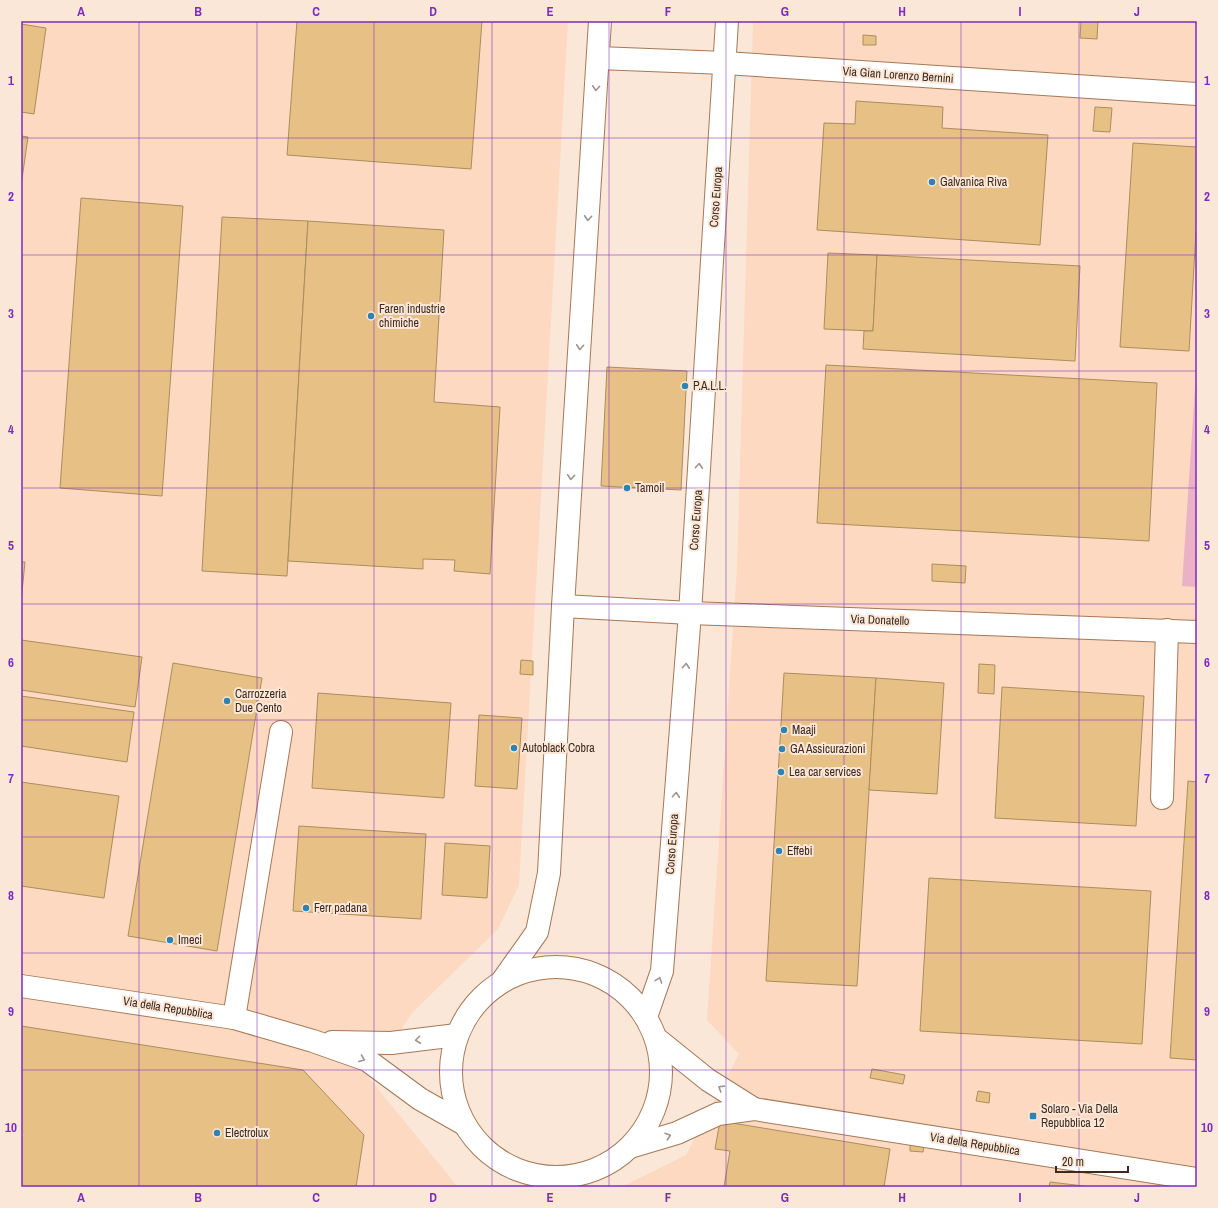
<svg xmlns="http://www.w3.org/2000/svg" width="1218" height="1208" font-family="'Archivo Narrow',sans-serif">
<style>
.built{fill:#fcd9c0}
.green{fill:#eab2c4}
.building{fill:#e7c086;stroke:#ac8d5d}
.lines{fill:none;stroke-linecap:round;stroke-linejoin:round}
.minor-casing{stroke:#a67856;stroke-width:24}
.minor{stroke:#fff;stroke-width:22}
.oneway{stroke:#9e948e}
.grid{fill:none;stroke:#7b2cbf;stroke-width:1;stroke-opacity:0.55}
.poi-dot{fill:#2e83b2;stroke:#fbe7d8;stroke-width:1.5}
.labels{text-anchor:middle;stroke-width:4;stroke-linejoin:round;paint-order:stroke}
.street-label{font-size:12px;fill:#3d2a1c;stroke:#fbe7d8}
.poi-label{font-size:12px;fill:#3d2a1c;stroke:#fbe7d8;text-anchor:start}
.neatline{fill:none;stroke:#7b2cbf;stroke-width:1.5}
.grid-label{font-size:13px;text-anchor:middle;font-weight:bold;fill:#7b2cbf}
</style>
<rect width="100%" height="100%" fill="#fbe7d8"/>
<g class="built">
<path d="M 21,21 L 568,21 L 519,885 L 498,929 L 412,1013 L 369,1078 L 458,1187 L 21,1187 Z"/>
<path d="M 753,21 L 1197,21 L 1197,1187 L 621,1187 L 686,1155 L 739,1054 L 707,1020 L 737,568 Z"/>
</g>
<path class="green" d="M 1197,358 L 1197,587 L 1182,586 Z"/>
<g class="building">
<path d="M 297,21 L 482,21 L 471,169 L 287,155 Z"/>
<path d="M 1081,21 L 1098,21 L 1097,39 L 1080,38 Z"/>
<path d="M 21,24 L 46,28 L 34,114 L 21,112 Z"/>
<path d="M 863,35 L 876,36 L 876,45 L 863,45 Z"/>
<path d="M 856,101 L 943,107 L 942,128 L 1048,135 L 1040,245 L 817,230 L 824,123 L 855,124 Z"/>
<path d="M 1095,107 L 1112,108 L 1110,132 L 1093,131 Z"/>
<path d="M 21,136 L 28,137 L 21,186 Z"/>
<path d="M 1133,143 L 1197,147 L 1197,214 L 1189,351 L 1120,347 Z"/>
<path d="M 81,198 L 183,206 L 162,496 L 60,488 Z"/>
<path d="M 222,217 L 308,221 L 287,576 L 202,571 Z"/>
<path d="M 308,221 L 444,230 L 434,402 L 500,407 L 490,574 L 454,571 L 455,560 L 423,559 L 423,569 L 288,561 Z"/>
<path d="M 828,253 L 877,255 L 873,331 L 824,329 Z"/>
<path d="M 877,255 L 1080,266 L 1075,361 L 863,349 L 864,331 L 873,331 Z"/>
<path d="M 826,365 L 1157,383 L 1149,541 L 817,523 Z"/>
<path d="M 607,367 L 687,371 L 681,490 L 601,486 Z"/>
<path d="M 21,562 L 25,562 L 21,602 Z"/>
<path d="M 932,564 L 966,566 L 965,583 L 932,581 Z"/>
<path d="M 21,640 L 142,657 L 135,707 L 21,690 Z"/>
<path d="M 521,660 L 533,661 L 533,675 L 520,674 Z"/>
<path d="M 173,663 L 262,678 L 217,951 L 128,936 Z"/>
<path d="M 979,664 L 995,665 L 994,694 L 978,693 Z"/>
<path d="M 784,673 L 876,678 L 857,986 L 766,981 Z"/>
<path d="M 876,678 L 944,683 L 937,794 L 869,790 Z"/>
<path d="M 1002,687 L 1144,696 L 1136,826 L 995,818 Z"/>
<path d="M 318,693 L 451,703 L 444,798 L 312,788 Z"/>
<path d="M 21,696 L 134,712 L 127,762 L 21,746 Z"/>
<path d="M 479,715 L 522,718 L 517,789 L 475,786 Z"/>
<path d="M 1188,781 L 1197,782 L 1197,1060 L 1170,1058 Z"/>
<path d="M 21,782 L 119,796 L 104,898 L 21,886 Z"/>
<path d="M 299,826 L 426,834 L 421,919 L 293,911 Z"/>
<path d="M 445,843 L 490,846 L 487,898 L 442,895 Z"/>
<path d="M 929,878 L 1151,891 L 1142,1044 L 920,1031 Z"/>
<path d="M 21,1026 L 303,1070 L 364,1135 L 356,1187 L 21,1187 Z"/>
<path d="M 872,1069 L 905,1075 L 903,1084 L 870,1078 Z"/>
<path d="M 978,1091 L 990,1093 L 989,1103 L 976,1101 Z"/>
<path d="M 720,1121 L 890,1149 L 884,1187 L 724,1187 L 730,1151 L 715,1149 Z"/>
<path d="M 910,1144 L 924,1146 L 923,1152 L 910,1151 Z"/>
<path d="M 1050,1182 L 1092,1187 L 1049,1187 Z"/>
</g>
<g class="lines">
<defs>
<g id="minor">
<path d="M 598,58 L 725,63 L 1197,94"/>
<path d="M 563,606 L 690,613 L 1197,632"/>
<path d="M 1162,798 L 1167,630"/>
<circle cx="556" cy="1072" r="105"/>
<path d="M 503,980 L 537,932 L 549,873 L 563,606 L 600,21"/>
<path d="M 21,986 L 234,1018 L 313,1041 L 367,1060 L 420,1099 L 464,1124"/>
<path d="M 646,1017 L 662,971 L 690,613 L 727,21"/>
<path d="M 234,1018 L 281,732"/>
<path d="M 657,1039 L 708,1080 L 754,1109"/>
<path d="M 332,1042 L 391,1043 L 457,1035"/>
<path d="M 630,1147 L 677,1133 L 718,1114 L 754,1109 L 1197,1179"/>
</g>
</defs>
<use href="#minor" class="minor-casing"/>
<use href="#minor" class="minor"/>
</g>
<defs><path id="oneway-chevron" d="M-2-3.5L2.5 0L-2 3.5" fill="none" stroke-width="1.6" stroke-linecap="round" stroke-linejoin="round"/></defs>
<g class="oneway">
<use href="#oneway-chevron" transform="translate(596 88) rotate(94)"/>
<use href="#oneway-chevron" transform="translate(588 218) rotate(94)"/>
<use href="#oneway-chevron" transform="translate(580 347) rotate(94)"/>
<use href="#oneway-chevron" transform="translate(699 466) rotate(-86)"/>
<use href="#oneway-chevron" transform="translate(571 477) rotate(94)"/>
<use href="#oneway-chevron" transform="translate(686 666) rotate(-86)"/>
<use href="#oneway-chevron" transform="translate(676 795) rotate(-86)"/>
<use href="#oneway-chevron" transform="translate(659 980) rotate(-70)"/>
<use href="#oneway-chevron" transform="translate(418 1040) rotate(173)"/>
<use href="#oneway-chevron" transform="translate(362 1059) rotate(22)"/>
<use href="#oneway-chevron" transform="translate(721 1088) rotate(-148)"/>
<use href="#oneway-chevron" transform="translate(668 1136) rotate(-18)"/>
</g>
<path class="grid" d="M 139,21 L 139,1187M 257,21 L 257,1187M 374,21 L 374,1187M 492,21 L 492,1187M 609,21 L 609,1187M 726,21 L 726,1187M 844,21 L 844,1187M 961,21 L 961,1187M 1079,21 L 1079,1187M 21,138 L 1197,138M 21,255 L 1197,255M 21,371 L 1197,371M 21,488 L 1197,488M 21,604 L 1197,604M 21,720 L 1197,720M 21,837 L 1197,837M 21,953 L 1197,953M 21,1070 L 1197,1070"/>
<g class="poi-dot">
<circle cx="932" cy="182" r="4"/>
<circle cx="371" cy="316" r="4"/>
<circle cx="685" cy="386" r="4"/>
<circle cx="627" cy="488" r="4"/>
<circle cx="227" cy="701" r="4"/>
<circle cx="784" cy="730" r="4"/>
<circle cx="514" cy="748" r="4"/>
<circle cx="782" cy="749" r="4"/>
<circle cx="781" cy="772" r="4"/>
<circle cx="779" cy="851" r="4"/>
<circle cx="306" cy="908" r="4"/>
<circle cx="170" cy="940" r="4"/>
<rect x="1029" y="1112" width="8" height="8" rx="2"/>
<circle cx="217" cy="1133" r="4"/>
</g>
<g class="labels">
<g class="street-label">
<text transform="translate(898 75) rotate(4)" y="4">Via Gian Lorenzo Bernini</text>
<text transform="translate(716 197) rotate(-86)" y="4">Corso Europa</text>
<text transform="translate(696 520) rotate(-86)" y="4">Corso Europa</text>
<text transform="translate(880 620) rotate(2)" y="4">Via Donatello</text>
<text transform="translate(672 844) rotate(-86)" y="4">Corso Europa</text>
<text transform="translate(168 1008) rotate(9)" y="4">Via della Repubblica</text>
<text transform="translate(975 1144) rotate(9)" y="4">Via della Repubblica</text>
</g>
<g class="poi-label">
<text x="940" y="186">Galvanica Riva</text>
<text x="379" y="313">Faren industrie<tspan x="379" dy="14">chimiche</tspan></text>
<text x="693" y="390">P.A.L.L.</text>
<text x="635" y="492">Tamoil</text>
<text x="235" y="698">Carrozzeria<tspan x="235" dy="14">Due Cento</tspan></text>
<text x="792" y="734">Maaji</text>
<text x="522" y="752">Autoblack Cobra</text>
<text x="790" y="753">GA Assicurazioni</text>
<text x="789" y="776">Lea car services</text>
<text x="787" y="855">Effebi</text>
<text x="314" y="912">Ferr padana</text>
<text x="178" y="944">Imeci</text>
<text x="1041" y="1113">Solaro - Via Della<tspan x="1041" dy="14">Repubblica 12</tspan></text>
<text x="225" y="1137">Electrolux</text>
</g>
</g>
<rect width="1218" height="1208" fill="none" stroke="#fbe7d8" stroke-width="44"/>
<path d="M1056 1166v6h72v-6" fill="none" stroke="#3d2a1c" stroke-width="2"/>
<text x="1062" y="1166" font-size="12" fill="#3d2a1c" stroke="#fbe7d8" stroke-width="3" paint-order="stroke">20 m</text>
<rect x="22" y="22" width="1174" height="1164" class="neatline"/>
<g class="grid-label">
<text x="81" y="16">A</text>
<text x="198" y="16">B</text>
<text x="316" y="16">C</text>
<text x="433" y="16">D</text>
<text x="550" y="16">E</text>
<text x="668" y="16">F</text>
<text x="785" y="16">G</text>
<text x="902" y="16">H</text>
<text x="1020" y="16">I</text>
<text x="1137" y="16">J</text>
<text x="11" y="85">1</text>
<text x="1207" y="85">1</text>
<text x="11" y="201">2</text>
<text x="1207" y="201">2</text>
<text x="11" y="318">3</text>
<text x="1207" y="318">3</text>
<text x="11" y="434">4</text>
<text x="1207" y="434">4</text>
<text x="11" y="550">5</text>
<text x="1207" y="550">5</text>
<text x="11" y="667">6</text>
<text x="1207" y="667">6</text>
<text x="11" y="783">7</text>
<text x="1207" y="783">7</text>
<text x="11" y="900">8</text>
<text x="1207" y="900">8</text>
<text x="11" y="1016">9</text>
<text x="1207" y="1016">9</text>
<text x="11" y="1132">10</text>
<text x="1207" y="1132">10</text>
<text x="81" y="1202">A</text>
<text x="198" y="1202">B</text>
<text x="316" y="1202">C</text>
<text x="433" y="1202">D</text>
<text x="550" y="1202">E</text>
<text x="668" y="1202">F</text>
<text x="785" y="1202">G</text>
<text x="902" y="1202">H</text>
<text x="1020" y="1202">I</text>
<text x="1137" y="1202">J</text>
</g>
</svg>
